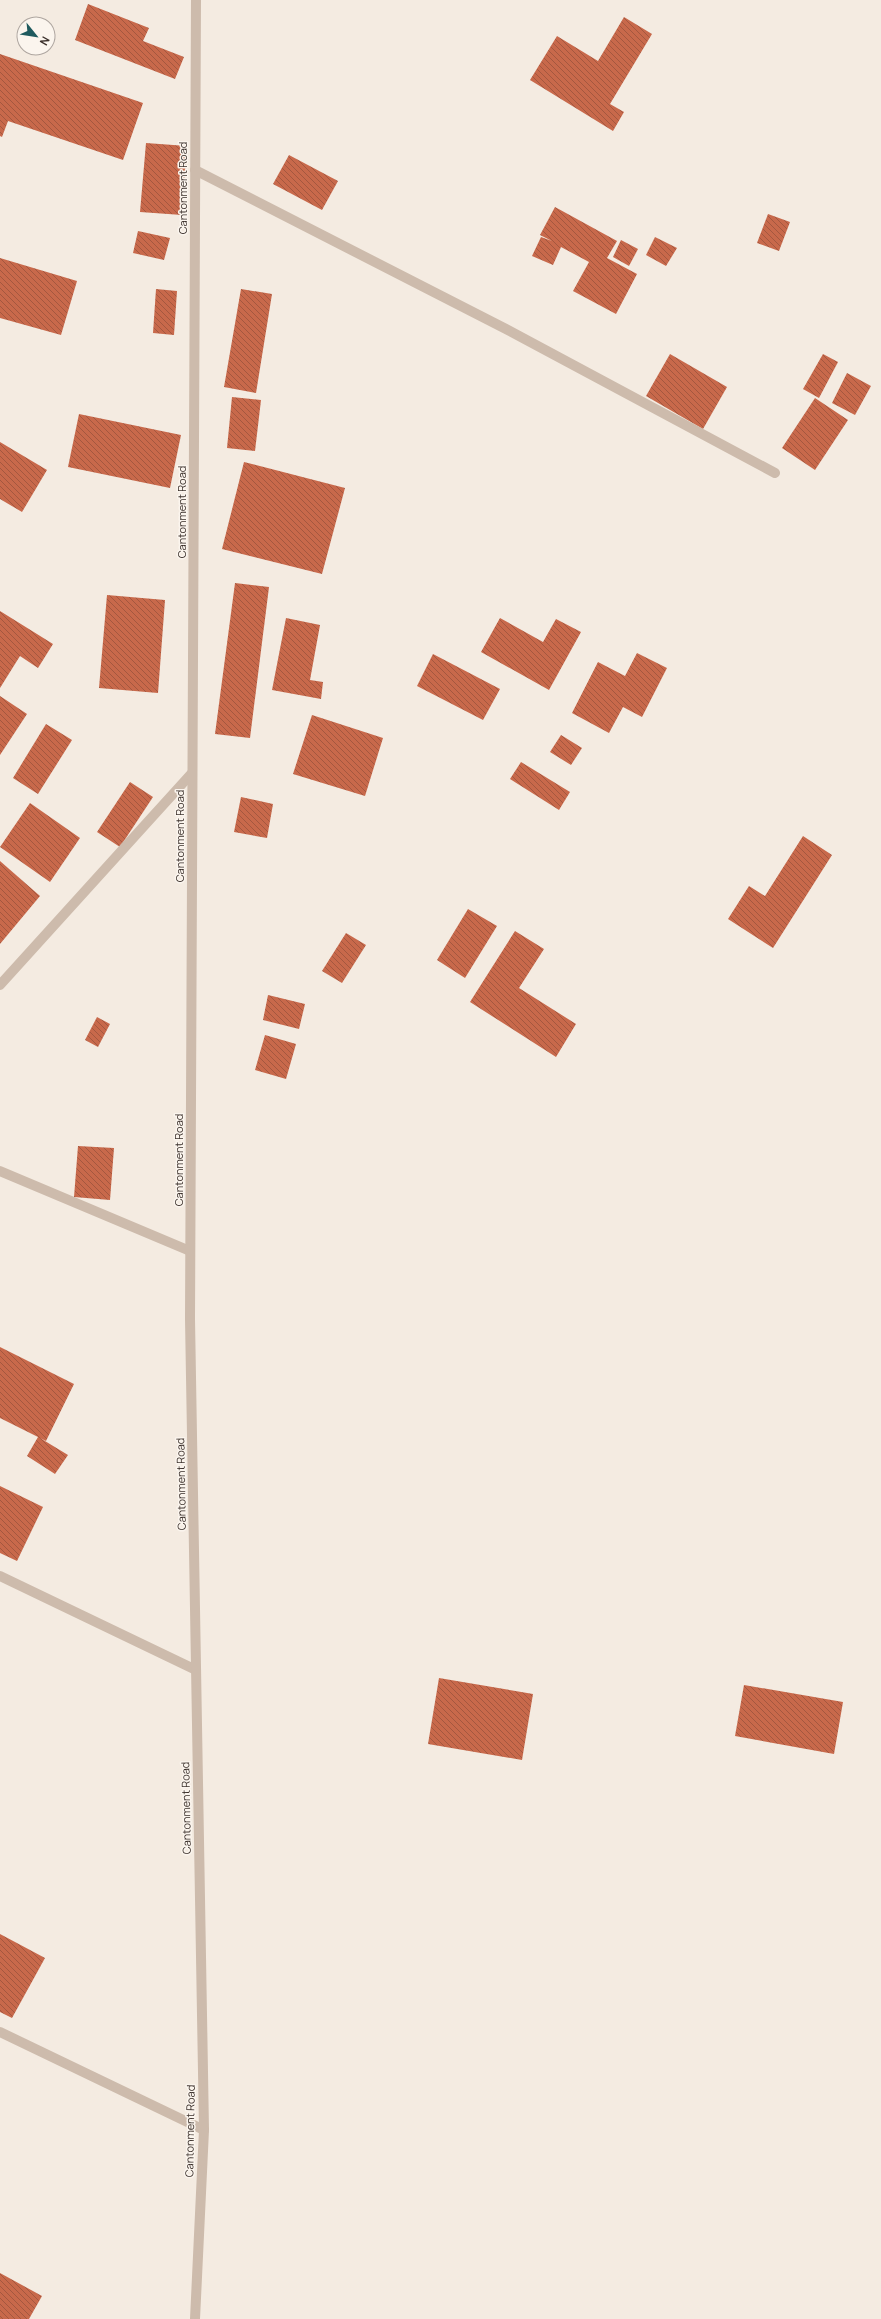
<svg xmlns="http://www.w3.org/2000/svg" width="881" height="2319" font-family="Manrope,sans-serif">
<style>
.building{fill:url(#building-back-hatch)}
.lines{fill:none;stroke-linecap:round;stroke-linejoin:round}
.minor{stroke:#cdbbac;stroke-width:10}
.labels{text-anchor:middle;stroke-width:3;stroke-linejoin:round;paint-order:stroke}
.street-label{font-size:11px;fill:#3b302b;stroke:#fbf5ee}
</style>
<defs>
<pattern id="building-back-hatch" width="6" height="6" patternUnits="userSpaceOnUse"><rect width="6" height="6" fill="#c8694b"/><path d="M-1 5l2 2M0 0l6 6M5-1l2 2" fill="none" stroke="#a4573f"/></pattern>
</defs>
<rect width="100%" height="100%" fill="#f4ebe1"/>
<g class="building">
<path d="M 88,4 L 149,28 L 143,41 L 184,57 L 175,79 L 75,40 Z"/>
<path d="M 624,17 L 652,34 L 610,104 L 624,112 L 613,131 L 530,80 L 557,36 L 598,61 Z"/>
<path d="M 0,54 L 143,103 L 123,160 L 8,121 L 2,137 L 0,136 Z"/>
<path d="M 146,143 L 187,146 L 182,215 L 140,212 Z"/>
<path d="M 289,155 L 338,181 L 322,210 L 273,184 Z"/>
<path d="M 555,207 L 617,241 L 607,258 L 637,274 L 616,314 L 573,291 L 589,262 L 561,247 L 553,265 L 532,256 L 541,237 L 552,241 L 540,235 Z"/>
<path d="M 768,214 L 790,222 L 779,251 L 757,243 Z"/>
<path d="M 138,231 L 170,238 L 164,260 L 133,253 Z"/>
<path d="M 655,237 L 677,248 L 666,266 L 646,255 Z"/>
<path d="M 621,240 L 638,249 L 629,266 L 613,257 Z"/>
<path d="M 0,258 L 77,281 L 61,335 L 0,318 Z"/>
<path d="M 156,289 L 177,291 L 174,335 L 153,333 Z"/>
<path d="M 241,289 L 272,294 L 256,393 L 224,387 Z"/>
<path d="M 670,354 L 727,387 L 703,429 L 646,396 Z"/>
<path d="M 823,354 L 838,362 L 819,398 L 803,389 Z"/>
<path d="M 847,373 L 871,386 L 855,415 L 832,403 Z"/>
<path d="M 232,397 L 261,400 L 255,451 L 227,448 Z"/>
<path d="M 815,398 L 848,420 L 815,470 L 782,448 Z"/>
<path d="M 79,414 L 181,435 L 170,488 L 68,467 Z"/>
<path d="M 0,442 L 47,470 L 22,512 L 0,499 Z"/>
<path d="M 244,462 L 345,488 L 322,574 L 222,549 Z"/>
<path d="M 235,583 L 269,587 L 250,738 L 215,734 Z"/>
<path d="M 107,595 L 165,600 L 158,693 L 99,688 Z"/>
<path d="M 0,611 L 53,644 L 38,668 L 20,656 L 0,688 Z"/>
<path d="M 286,618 L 320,625 L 310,680 L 323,682 L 321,699 L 272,690 Z"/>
<path d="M 500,618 L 543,642 L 556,619 L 581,632 L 549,690 L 481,652 Z"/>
<path d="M 637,653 L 667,668 L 642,717 L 623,707 L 609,733 L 572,713 L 598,662 L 625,676 Z"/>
<path d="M 433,654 L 500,689 L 483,720 L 417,686 Z"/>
<path d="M 0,696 L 27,714 L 0,755 Z"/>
<path d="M 312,715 L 383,738 L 365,796 L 293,774 Z"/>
<path d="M 46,724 L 72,740 L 38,794 L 13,778 Z"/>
<path d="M 561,735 L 582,748 L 571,765 L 550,752 Z"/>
<path d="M 521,762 L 570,792 L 559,810 L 510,779 Z"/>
<path d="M 130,782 L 153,797 L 120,847 L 97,832 Z"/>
<path d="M 241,797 L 273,804 L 267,838 L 234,832 Z"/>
<path d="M 30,803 L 80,838 L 50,882 L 0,847 Z"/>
<path d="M 803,836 L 832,855 L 773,948 L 728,919 L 749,886 L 765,896 Z"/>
<path d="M 0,861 L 40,896 L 0,944 Z"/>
<path d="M 468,909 L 497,926 L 465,978 L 437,960 Z"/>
<path d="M 515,931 L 544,949 L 519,988 L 576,1024 L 556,1057 L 470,1002 Z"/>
<path d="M 346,933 L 366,945 L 342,983 L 322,971 Z"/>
<path d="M 268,995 L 305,1004 L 299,1029 L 263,1020 Z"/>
<path d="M 97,1017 L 110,1024 L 98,1047 L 85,1040 Z"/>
<path d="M 265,1035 L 296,1044 L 286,1079 L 255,1070 Z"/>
<path d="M 78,1146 L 114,1148 L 110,1200 L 74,1197 Z"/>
<path d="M 0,1347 L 74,1384 L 46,1441 L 40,1438 L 68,1455 L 55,1474 L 27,1456 L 38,1437 L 0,1418 Z"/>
<path d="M 0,1486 L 43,1507 L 17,1561 L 0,1553 Z"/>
<path d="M 439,1678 L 533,1694 L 522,1760 L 428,1744 Z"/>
<path d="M 744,1685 L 843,1702 L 834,1754 L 735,1736 Z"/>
<path d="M 0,1934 L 45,1958 L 12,2018 L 0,2012 Z"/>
<path d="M 0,2273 L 42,2296 L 29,2319 L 0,2319 Z"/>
</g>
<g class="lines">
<g class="minor">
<path d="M 195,170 L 506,329 L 775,473"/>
<path d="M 0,985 L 192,773"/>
<path d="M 0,1171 L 190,1251"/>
<path d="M 0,1576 L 196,1670"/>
<path d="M 0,2032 L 204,2130"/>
<path d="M 195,2319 L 204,2130 L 190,1319 L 196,0"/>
</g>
</g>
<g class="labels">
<g class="street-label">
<text transform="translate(183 188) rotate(-90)" y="4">Cantonment Road</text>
<text transform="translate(182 512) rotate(-90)" y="4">Cantonment Road</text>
<text transform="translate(180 836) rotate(-90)" y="4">Cantonment Road</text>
<text transform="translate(179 1160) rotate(-90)" y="4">Cantonment Road</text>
<text transform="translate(181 1484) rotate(-91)" y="4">Cantonment Road</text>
<text transform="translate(186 1808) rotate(-91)" y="4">Cantonment Road</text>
<text transform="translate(190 2131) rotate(-89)" y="4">Cantonment Road</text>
</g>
</g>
<g transform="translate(36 36) rotate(120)"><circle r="19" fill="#fbf5ee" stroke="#aea6a0"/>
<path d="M0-3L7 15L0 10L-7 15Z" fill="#1f5a5e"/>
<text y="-6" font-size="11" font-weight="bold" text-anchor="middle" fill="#3b302b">N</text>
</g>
</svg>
